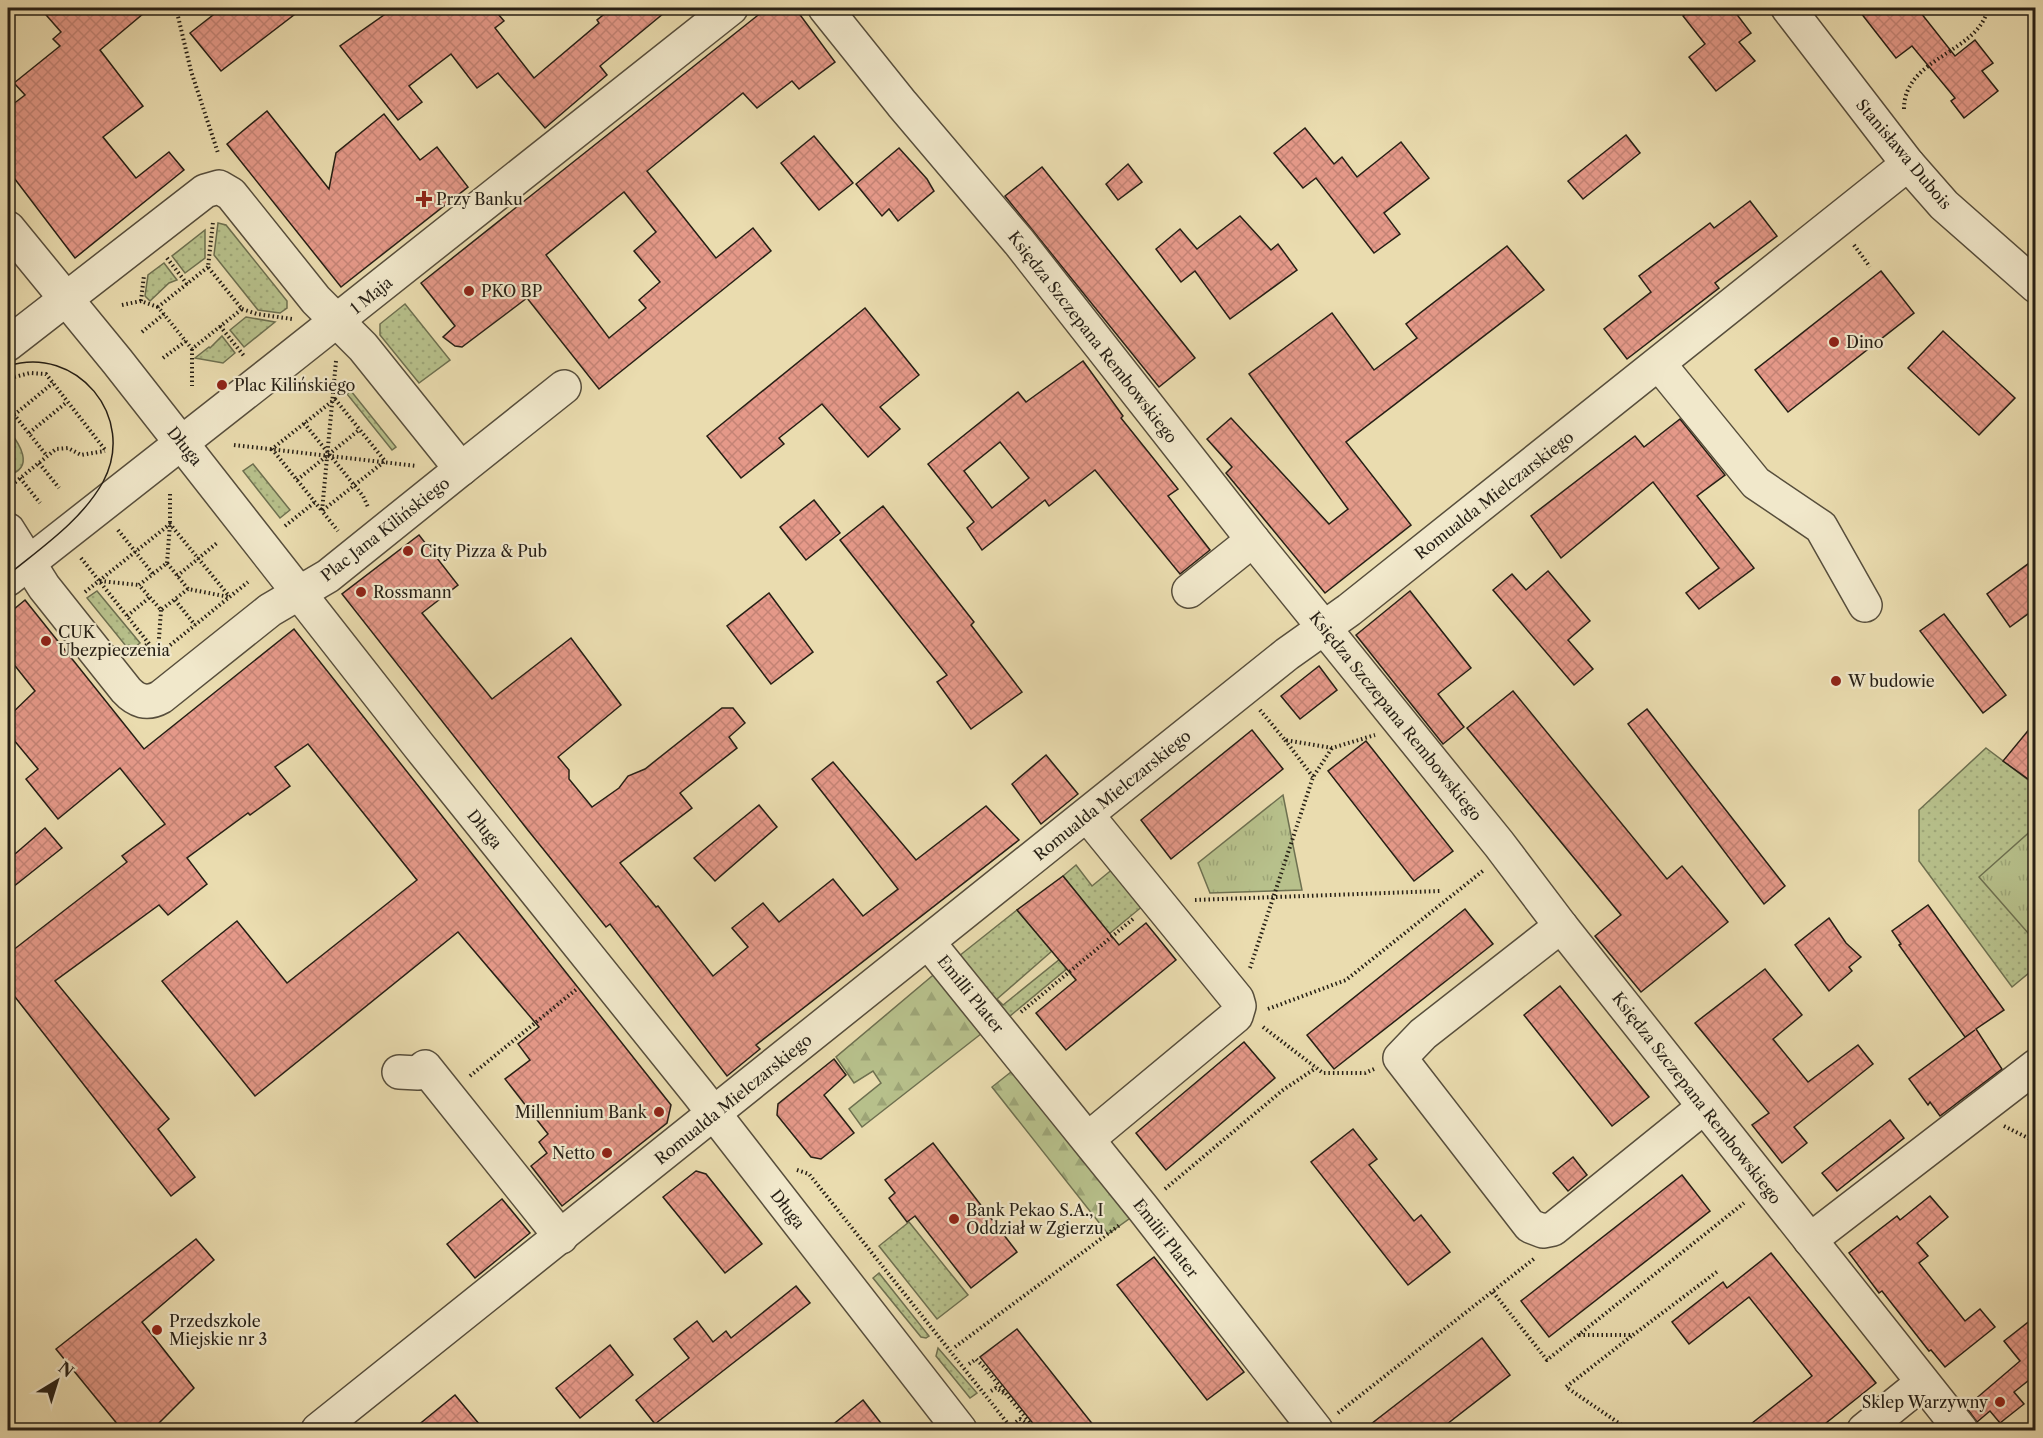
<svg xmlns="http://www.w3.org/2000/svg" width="2043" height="1438" font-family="'Libre Caslon Text',serif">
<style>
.grass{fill:url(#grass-dots);stroke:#6e7050;stroke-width:1.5}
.forest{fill:url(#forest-firs);stroke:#6e7050;stroke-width:1.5}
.park{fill:url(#park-tufts);stroke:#6e7050;stroke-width:1.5}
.building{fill:url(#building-cross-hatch);stroke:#261f15;stroke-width:1.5;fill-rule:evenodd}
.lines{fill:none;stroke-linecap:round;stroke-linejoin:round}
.minor-casing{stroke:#574e3c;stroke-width:36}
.path{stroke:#261f15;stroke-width:4;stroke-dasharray:1.5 3;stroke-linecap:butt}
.minor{stroke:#f1e8cb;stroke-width:33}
.tram{stroke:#261f15;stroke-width:1.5}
.poi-dot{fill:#8f2418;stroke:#f1e8cb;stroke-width:2}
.labels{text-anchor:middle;stroke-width:4.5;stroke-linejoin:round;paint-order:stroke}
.street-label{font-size:16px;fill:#261f15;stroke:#f1e8cb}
.poi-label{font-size:16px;fill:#261f15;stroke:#f1e8cb;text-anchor:start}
</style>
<defs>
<pattern id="grass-dots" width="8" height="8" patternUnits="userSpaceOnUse" patternTransform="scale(1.5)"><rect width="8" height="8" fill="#b7c08b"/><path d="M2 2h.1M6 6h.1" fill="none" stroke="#9da577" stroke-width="1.8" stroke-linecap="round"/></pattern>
<pattern id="forest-firs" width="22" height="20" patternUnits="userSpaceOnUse" patternTransform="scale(1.5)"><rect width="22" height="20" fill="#b7c08b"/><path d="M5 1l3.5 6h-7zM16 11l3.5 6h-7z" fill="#9da577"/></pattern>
<pattern id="park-tufts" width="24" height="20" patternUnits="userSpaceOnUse" patternTransform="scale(1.5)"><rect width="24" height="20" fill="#b7c08b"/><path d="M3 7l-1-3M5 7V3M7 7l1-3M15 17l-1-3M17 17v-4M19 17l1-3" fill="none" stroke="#9da577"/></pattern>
<pattern id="building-cross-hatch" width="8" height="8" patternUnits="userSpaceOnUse" patternTransform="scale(1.5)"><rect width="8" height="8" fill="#e59989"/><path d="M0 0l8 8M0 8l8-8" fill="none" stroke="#c48375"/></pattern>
</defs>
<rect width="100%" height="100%" fill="#eadcaf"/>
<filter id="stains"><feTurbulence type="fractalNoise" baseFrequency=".00333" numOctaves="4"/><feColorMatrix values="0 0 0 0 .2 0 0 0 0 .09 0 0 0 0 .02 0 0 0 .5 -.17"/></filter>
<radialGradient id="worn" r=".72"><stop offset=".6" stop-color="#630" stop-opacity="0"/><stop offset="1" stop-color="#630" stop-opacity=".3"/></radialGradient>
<g class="grass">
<path d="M 218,223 L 226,225 L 287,301 L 287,308 L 280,313 L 258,310 L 214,255 Z"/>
<path d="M 205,230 L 205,258 L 185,273 L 172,256 Z"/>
<path d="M 164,263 L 177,280 L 169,283 L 150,301 L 145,296 L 148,275 Z"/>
<path d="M 405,304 L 450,360 L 419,383 L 380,335 L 380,324 Z"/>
<path d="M 246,317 L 275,322 L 244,347 L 230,330 Z"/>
<path d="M 222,336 L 235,353 L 223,363 L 195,358 L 209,347 L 210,348 Z"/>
<path d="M 351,391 L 396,447 L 392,450 L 347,394 Z"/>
<path d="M 8,429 C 19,443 36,468 8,475 Z"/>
<path d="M 253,464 L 290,510 L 280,518 L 243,471 Z"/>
<path d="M 97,591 L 140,643 L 130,651 L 87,598 Z"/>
<path d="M 1986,748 L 2035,785 L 2035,968 L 2012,987 L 1919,861 L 1919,810 Z"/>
<path d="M 1076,865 L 1092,886 L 1114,868 L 1144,905 L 1004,1021 L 954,960 L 1017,910 L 1052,951 L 997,999 L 1003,1005 L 1102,925 L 1063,876 Z"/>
<path d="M 909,1222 L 968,1295 L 937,1319 L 879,1246 Z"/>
<path d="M 879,1273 L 929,1336 L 926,1338 L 921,1337 L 873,1278 Z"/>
<path d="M 938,1348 L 977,1393 L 970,1398 L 936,1356 Z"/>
</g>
<g class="forest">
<path d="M 938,971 L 986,1030 L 862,1127 L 849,1109 L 881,1083 L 873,1071 L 854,1083 L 836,1057 Z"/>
<path d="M 1016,1068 L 1133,1216 L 1108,1234 L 992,1087 Z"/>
</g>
<g class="park">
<path d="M 1283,795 L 1302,890 L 1210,893 L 1198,863 Z"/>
<path d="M 2034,828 L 2035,926 L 2028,933 L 1979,877 Z"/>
</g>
<g class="building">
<path d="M 40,8 L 150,8 L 100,50 L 143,106 L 103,137 L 136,178 L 169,152 L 184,170 L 75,258 L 8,170 L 8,108 L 25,95 L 14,83 L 60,46 L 53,39 L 61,32 Z"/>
<path d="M 222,8 L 303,8 L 221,71 L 190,33 Z"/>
<path d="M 394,8 L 493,8 L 504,21 L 495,28 L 534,78 L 599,23 L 597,20 L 612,8 L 670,8 L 600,66 L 607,75 L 545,128 L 498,73 L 477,88 L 451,54 L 409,86 L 422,102 L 398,120 L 340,46 Z"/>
<path d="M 767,8 L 795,8 L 835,62 L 799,89 L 792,81 L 757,108 L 743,93 L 647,171 L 716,258 L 753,228 L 771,251 L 599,389 L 527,298 L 462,347 L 455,346 L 443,337 L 455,326 L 421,283 ZM 624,192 L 656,232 L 634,251 L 660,282 L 639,300 L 646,308 L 609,338 L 546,255 Z"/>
<path d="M 1695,8 L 1732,8 L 1751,33 L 1739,42 L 1755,61 L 1716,91 L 1689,57 L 1705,44 L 1683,16 Z"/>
<path d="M 1857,8 L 1917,8 L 1955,56 L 1975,40 L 1993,63 L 1982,71 L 1998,91 L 1964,118 L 1951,101 L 1955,98 L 1912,46 L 1896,58 Z"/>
<path d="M 267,111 L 329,189 L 336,153 L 384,114 L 420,160 L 437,147 L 468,187 L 341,287 L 227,144 Z"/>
<path d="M 1305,128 L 1334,164 L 1342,157 L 1357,177 L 1401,142 L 1429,178 L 1384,213 L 1400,234 L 1374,253 L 1316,178 L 1303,188 L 1274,153 Z"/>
<path d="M 1626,135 L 1640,153 L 1583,199 L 1568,181 Z"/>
<path d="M 814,136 L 853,183 L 819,210 L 781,163 Z"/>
<path d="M 899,148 L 927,179 L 934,191 L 898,221 L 889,209 L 882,216 L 856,184 Z"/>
<path d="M 1128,164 L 1142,182 L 1118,200 L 1106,184 Z"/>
<path d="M 1042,167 L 1195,358 L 1159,387 L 1005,196 Z"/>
<path d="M 1750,201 L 1777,236 L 1715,283 L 1719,288 L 1627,359 L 1604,329 L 1651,292 L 1639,276 L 1710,223 L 1714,228 Z"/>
<path d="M 1240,216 L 1271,250 L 1278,244 L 1297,270 L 1230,319 L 1195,271 L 1181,282 L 1156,249 L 1180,229 L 1197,249 Z"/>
<path d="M 1507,246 L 1544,290 L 1346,442 L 1411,525 L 1325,593 L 1226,473 L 1232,467 L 1207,439 L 1231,418 L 1329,524 L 1348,509 L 1249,374 L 1332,313 L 1374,370 L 1417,338 L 1406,324 Z"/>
<path d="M 1881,271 L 1914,313 L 1788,412 L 1755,370 Z"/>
<path d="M 865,308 L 919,375 L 880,407 L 900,429 L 868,457 L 822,404 L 779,438 L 784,444 L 741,478 L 707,436 Z"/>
<path d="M 1943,331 L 2015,398 L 1979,435 L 1908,368 Z"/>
<path d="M 1083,361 L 1123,416 L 1121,418 L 1178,489 L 1168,496 L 1210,550 L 1180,574 L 1095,470 L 1049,506 L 1045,500 L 982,550 L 967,528 L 974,522 L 928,464 L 1018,392 L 1026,402 ZM 1000,442 L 1029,478 L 992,508 L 964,471 Z"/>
<path d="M 1680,419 L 1725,475 L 1697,496 L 1754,568 L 1699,609 L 1686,593 L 1719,568 L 1653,482 L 1561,558 L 1531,516 L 1635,436 L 1644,447 Z"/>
<path d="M 814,500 L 840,533 L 806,560 L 780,527 Z"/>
<path d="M 883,506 L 974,622 L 971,625 L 1022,692 L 971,729 L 937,682 L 947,675 L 840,540 Z"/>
<path d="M 419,535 L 458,585 L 422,613 L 492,699 L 571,638 L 621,705 L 558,757 L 569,770 L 569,779 L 592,807 L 619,788 L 628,776 L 645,769 L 722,708 L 733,708 L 745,723 L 729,737 L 737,748 L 680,793 L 692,808 L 620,863 L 656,907 L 658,906 L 713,976 L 748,947 L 732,928 L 763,903 L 779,922 L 833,879 L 863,916 L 898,889 L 812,779 L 833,762 L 916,860 L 986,806 L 1019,840 L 756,1045 L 760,1049 L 727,1076 L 610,924 L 606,927 L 527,829 L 342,594 Z"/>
<path d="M 2036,558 L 2036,608 L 2010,627 L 1987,594 Z"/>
<path d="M 1548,571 L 1590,621 L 1568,640 L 1593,669 L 1574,685 L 1493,590 L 1512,574 L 1526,590 Z"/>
<path d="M 1410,591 L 1471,668 L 1438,694 L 1464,727 L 1443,744 L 1356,635 Z"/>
<path d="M 769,593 L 813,652 L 771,684 L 727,626 Z"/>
<path d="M 25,600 L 144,749 L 294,629 L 671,1105 L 667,1123 L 562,1206 L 531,1166 L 547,1153 L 539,1142 L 548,1134 L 505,1079 L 530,1060 L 518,1044 L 539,1027 L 458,932 L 255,1096 L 162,981 L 237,921 L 287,983 L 417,880 L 308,744 L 275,767 L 290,786 L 250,815 L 248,813 L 187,858 L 207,884 L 168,915 L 159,905 L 55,981 L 169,1119 L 158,1129 L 195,1177 L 171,1196 L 8,988 L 8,954 L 127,862 L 122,856 L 165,824 L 120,768 L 58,819 L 26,779 L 38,769 L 8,733 L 8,717 L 35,691 L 8,657 L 8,614 Z"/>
<path d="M 1944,614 L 2006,695 L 1983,713 L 1920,631 Z"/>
<path d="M 1319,666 L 1337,690 L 1300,719 L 1281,696 Z"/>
<path d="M 1513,691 L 1667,879 L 1682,866 L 1728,922 L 1641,992 L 1595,936 L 1621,915 L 1467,728 Z"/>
<path d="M 1647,709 L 1785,886 L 1764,904 L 1628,724 Z"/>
<path d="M 2036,721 L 2036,785 L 2003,761 Z"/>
<path d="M 1252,730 L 1283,769 L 1171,859 L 1141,820 Z"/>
<path d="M 1366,741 L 1453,851 L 1414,881 L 1328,771 Z"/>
<path d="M 1046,755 L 1078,794 L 1041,824 L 1012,784 Z"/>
<path d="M 759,805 L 777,827 L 715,881 L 694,858 Z"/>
<path d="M 45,828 L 62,848 L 8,891 L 8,860 Z"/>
<path d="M 1063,876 L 1119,945 L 1146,923 L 1176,960 L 1066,1050 L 1036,1013 L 1076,980 L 1017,910 Z"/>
<path d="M 1928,905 L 2004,1010 L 1976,1029 L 2002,1069 L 1940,1116 L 1930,1102 L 1928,1105 L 1909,1079 L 1975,1030 L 1965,1037 L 1899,945 L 1901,944 L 1892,931 Z"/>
<path d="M 1465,909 L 1493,944 L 1334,1069 L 1307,1035 Z"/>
<path d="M 1829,918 L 1846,943 L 1861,957 L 1849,967 L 1852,971 L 1829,991 L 1795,945 Z"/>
<path d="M 1765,969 L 1802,1015 L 1773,1039 L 1808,1082 L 1858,1045 L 1873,1064 L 1794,1127 L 1807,1143 L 1782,1163 L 1752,1125 L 1769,1113 L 1695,1023 Z"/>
<path d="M 1560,986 L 1649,1097 L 1612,1126 L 1524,1015 Z"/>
<path d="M 1244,1042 L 1275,1078 L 1166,1170 L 1136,1133 Z"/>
<path d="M 834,1059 L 846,1075 L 824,1095 L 854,1133 L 821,1159 L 811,1157 L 777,1115 L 778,1104 Z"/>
<path d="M 1890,1120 L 1904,1138 L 1837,1191 L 1822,1173 Z"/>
<path d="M 1353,1129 L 1377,1159 L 1369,1165 L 1414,1221 L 1421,1215 L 1450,1252 L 1408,1285 L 1311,1162 Z"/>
<path d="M 933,1143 L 1017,1252 L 971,1288 L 915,1216 L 907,1222 L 889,1198 L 895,1193 L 885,1180 Z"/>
<path d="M 1573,1157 L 1587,1175 L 1568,1191 L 1553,1173 Z"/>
<path d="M 696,1171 L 706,1174 L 762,1244 L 725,1273 L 663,1197 Z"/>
<path d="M 1682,1175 L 1710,1211 L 1549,1337 L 1521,1301 Z"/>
<path d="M 1930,1196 L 1948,1217 L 1917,1243 L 1928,1256 L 1919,1263 L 1965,1321 L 1980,1309 L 1995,1327 L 1945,1367 L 1931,1350 L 1929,1351 L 1882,1291 L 1879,1293 L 1849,1253 L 1897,1216 L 1900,1220 Z"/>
<path d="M 502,1199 L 530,1233 L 475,1278 L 447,1244 Z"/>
<path d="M 196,1239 L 214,1260 L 142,1322 L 194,1388 L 151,1431 L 123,1431 L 56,1349 Z"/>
<path d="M 1771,1253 L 1876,1383 L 1816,1431 L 1742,1431 L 1812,1376 L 1749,1297 L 1689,1344 L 1672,1322 L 1723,1282 L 1727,1288 Z"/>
<path d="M 1154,1257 L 1244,1372 L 1207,1400 L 1117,1285 Z"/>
<path d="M 796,1286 L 810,1303 L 655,1424 L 636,1400 L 689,1358 L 674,1339 L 697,1321 L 713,1342 L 726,1331 L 731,1338 Z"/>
<path d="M 2036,1316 L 2036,1381 L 2033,1377 L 2014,1392 L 2024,1404 L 2000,1423 L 1990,1411 L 1977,1422 L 1966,1407 L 2020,1361 L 2004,1341 Z"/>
<path d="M 1017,1329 L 1098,1431 L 1039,1431 L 980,1357 Z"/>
<path d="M 1482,1338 L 1510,1375 L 1438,1431 L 1362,1431 Z"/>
<path d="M 610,1345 L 633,1375 L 580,1418 L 556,1388 Z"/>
<path d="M 455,1395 L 485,1431 L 411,1431 Z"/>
<path d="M 863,1400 L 887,1431 L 825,1431 Z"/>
</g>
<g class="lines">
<defs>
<g id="minor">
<path d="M 825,8 L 902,104 L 1019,242 L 1253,540 L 1499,844 L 1561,926 L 1961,1430"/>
<path d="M 1788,8 L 1908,164 L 1944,205 L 2036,286"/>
<path d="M 8,228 L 117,361 L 419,746 L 698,1093 L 960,1430"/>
<path d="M 8,344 L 205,191 L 219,187 L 231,194 L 316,300 L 363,347 L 461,469 L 328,576 L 270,610 L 161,697 C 147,705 136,701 126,690 L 44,587 L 8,530"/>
<path d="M 1659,364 L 1756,483 L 1821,527 L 1865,605"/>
<path d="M 461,469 L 564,387"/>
<path d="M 8,579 C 250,390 491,199 731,8"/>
<path d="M 1189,591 L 1253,540"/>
<path d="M 1087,815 L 1237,999 L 1239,1006 L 1236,1016 L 1088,1139"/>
<path d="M 1561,926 L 1423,1034 L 1400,1058 L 1530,1226 L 1543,1231 L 1553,1229 L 1704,1107"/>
<path d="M 928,942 L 1142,1207 L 1316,1430"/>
<path d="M 399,1072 L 418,1073 L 425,1067 L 561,1237"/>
<path d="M 1810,1240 L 2036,1066"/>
<path d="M 318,1430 L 1287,654 L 1349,610 L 1908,164"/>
<path d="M 1864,1430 L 1922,1383"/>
</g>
</defs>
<use href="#minor" class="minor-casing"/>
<g class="path">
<path d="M 176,8 L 191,71 L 218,153"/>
<path d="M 1904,109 C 1904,57 1979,53 1988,8"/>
<path d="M 1854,245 L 1870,267"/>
<path d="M 167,258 L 187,284"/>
<path d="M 208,267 L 158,307 L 192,349 L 242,309 L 208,267 L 213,222"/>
<path d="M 141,301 L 144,275"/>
<path d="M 122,305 L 141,301 L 158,307"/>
<path d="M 242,309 L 257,314 L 292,319"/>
<path d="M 220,326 L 244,356"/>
<path d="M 142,332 L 164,314"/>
<path d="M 192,349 L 192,386"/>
<path d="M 163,358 L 186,341"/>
<path d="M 336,361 L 322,511 L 338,531"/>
<path d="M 10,378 L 30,373 L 46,374 L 106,451"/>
<path d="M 335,399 L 385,461 L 322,511 L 272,449 Z"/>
<path d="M 8,407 L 47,456"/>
<path d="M 14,415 L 53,383"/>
<path d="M 304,423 L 363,496 L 368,507"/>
<path d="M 29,433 L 67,402"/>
<path d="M 234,445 L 417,466"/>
<path d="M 39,463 L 59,488"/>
<path d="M 20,478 L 40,503"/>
<path d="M 297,480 L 359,430"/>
<path d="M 8,488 L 56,449 L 68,448 L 81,455 L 105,451"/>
<path d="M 285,526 L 315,502"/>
<path d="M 118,530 L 153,574"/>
<path d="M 81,558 L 158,655 L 248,582"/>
<path d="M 167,563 L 170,524 L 170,492"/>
<path d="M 177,576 L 217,543"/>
<path d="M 100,581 L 139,585"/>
<path d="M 188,589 L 167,563 L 139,585 L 161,610 L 188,589 L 229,597"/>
<path d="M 85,592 L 170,524 L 229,596"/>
<path d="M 175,600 L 195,625"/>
<path d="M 127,616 L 150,597"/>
<path d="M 158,652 L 161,610"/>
<path d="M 135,654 L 149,643"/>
<path d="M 1260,710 L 1285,740 L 1332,748 L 1375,735"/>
<path d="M 1285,740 L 1313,777"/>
<path d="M 1195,900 L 1440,891"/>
<path d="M 1250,968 L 1313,777 L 1332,748"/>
<path d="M 1268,1009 L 1346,980 L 1484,870"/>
<path d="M 1021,1012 L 1133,919"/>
<path d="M 1263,1027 L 1323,1073 L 1365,1073 L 1374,1069"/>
<path d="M 470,1076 L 578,988"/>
<path d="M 2004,1126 L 2034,1141 L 2036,1134"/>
<path d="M 797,1170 L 809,1174 L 1013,1430"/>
<path d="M 1165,1189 L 1283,1090 L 1316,1068"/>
<path d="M 1493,1292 L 1547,1360 L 1744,1203"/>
<path d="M 1579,1335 L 1633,1335 L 1718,1271"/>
<path d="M 955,1347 L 1121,1224"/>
<path d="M 969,1364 L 976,1359 L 984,1367 L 1036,1430"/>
<path d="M 991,1391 L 996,1388 L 1005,1394"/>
<path d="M 1338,1413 L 1535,1258"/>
<path d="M 1016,1422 L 1020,1419 L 1032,1427"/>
<path d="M 1629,1430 L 1566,1387 L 1633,1335"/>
</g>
<use href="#minor" class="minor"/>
<path class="tram" d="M 8,366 C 76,344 138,417 103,482 C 81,521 42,547 8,575"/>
</g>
<g class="poi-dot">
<path d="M421 190h6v6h6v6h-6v6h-6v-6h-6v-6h6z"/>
<circle cx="469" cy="291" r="6"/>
<circle cx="1834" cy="342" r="6"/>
<circle cx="222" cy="385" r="6"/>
<circle cx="408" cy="551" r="6"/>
<circle cx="361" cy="592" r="6"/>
<circle cx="46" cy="641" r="6"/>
<circle cx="1836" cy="681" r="6"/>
<circle cx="659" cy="1112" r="6"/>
<circle cx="607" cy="1153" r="6"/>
<circle cx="954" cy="1219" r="6"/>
<circle cx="157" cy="1330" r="6"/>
<circle cx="2000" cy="1402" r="6"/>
</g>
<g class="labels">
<g class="street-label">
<text transform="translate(1904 154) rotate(50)" y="6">Stanisława Dubois</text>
<text transform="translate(371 295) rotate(-39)" y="6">1 Maja</text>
<text transform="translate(1093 337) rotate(52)" y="6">Księdza Szczepana Rembowskiego</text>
<text transform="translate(185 446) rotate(51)" y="6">Długa</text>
<text transform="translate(1494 495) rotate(-38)" y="6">Romualda Mielczarskiego</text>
<text transform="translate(385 529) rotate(-38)" y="6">Plac Jana Kilińskiego</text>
<text transform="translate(1396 716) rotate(51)" y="6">Księdza Szczepana Rembowskiego</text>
<text transform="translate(1112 795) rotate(-39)" y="6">Romualda Mielczarskiego</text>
<text transform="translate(485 829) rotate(51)" y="6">Długa</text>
<text transform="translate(971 994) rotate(51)" y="6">Emilli Plater</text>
<text transform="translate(1697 1098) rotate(52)" y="6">Księdza Szczepana Rembowskiego</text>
<text transform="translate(733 1099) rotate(-39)" y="6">Romualda Mielczarskiego</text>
<text transform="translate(788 1209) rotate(52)" y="6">Długa</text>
<text transform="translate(1166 1238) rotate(52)" y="6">Emilii Plater</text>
</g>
<g class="poi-label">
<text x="436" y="205">Przy Banku</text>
<text x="481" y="297">PKO BP</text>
<text x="1846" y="348">Dino</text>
<text x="234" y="391">Plac Kilińskiego</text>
<text x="420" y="557">City Pizza &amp; Pub</text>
<text x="373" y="598">Rossmann</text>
<text x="58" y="638">CUK<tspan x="58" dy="18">Ubezpieczenia</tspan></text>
<text x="1848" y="687">W budowie</text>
<text x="647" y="1118" text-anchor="end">Millennium Bank</text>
<text x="595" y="1159" text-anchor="end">Netto</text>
<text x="966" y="1216">Bank Pekao S.A., I<tspan x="966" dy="18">Oddział w Zgierzu</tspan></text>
<text x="169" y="1327">Przedszkole<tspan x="169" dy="18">Miejskie nr 3</tspan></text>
<text x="1988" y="1408" text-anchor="end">Sklep Warzywny</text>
</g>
</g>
<rect width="2043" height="1438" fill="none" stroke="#eadcaf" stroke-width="30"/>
<rect x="9" y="9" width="2025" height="1420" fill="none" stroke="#261f15" stroke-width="3"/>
<rect x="15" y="15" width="2013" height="1408" fill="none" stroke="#261f15" stroke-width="1.5"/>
<g transform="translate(57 1381) rotate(38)" stroke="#f1e8cb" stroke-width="4.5" paint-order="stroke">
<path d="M0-4.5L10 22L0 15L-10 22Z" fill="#261f15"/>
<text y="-9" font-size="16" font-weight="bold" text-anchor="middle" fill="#261f15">N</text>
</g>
<rect width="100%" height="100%" filter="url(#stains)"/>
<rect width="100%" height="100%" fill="url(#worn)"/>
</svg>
